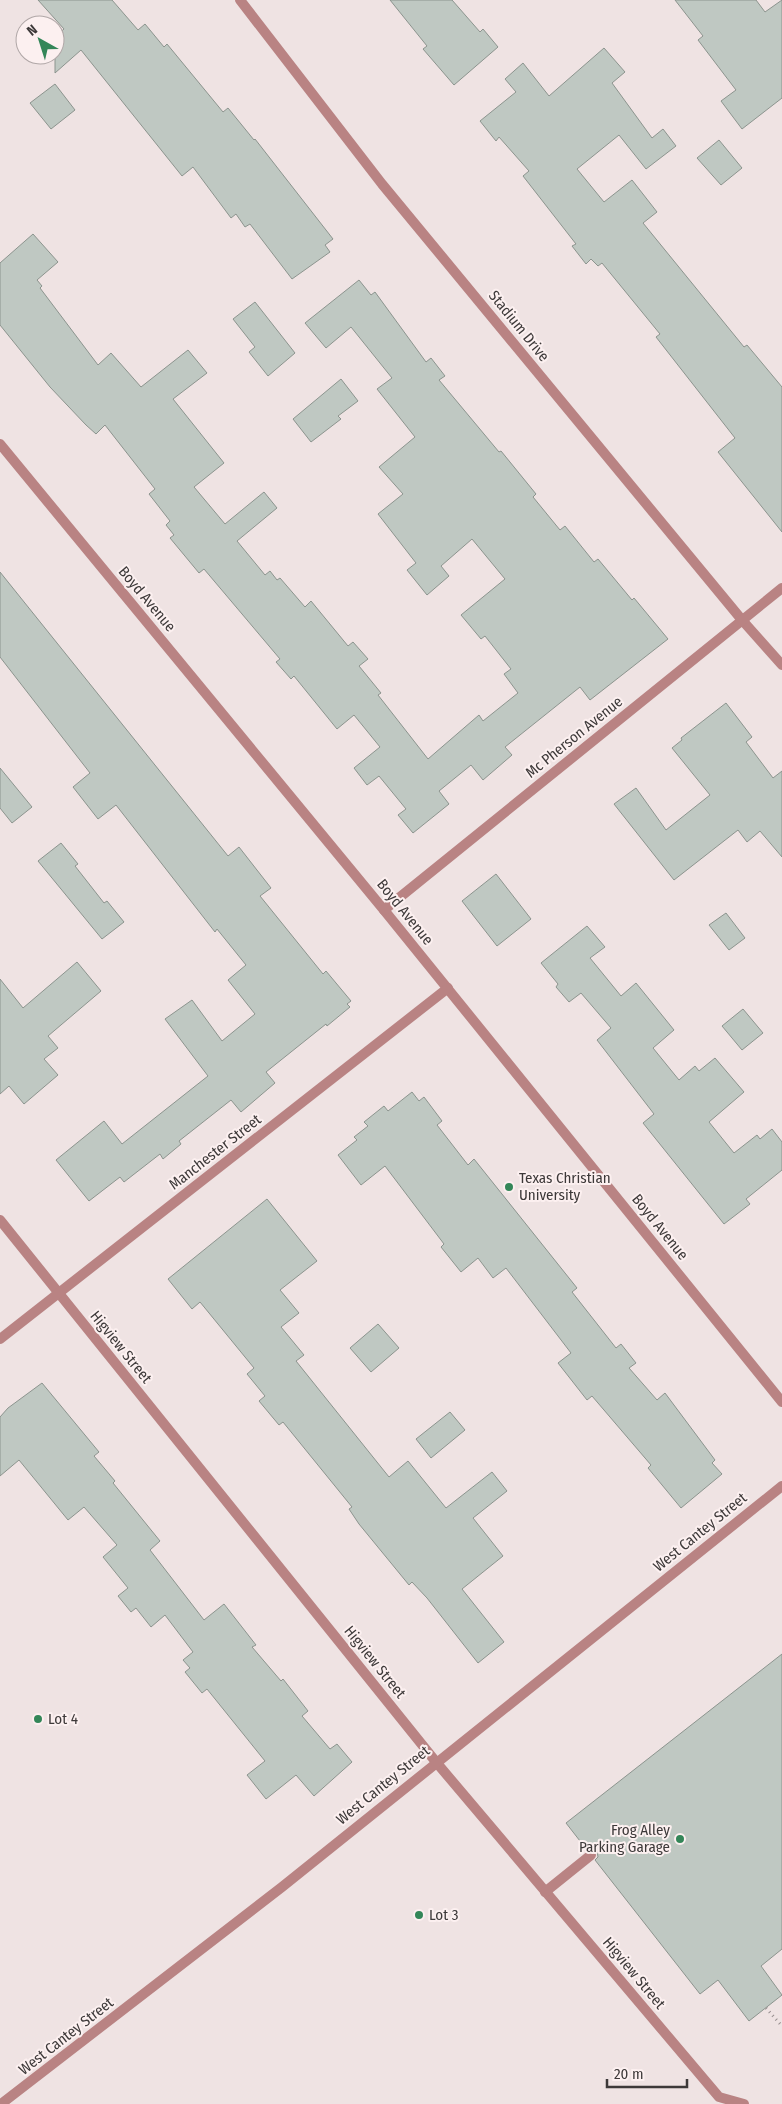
<svg xmlns="http://www.w3.org/2000/svg" width="782" height="2104" font-family="'Fira Sans Condensed',sans-serif">
<style>
.building{fill:#bfc8c2;stroke:#8c948e}
.lines{fill:none;stroke-linecap:round;stroke-linejoin:round}
.path{stroke:#978f8f;stroke-width:3;stroke-dasharray:1 4;stroke-linecap:butt}
.service{stroke:#b98383;stroke-width:10}
.minor{stroke:#b98383;stroke-width:10}
.poi-dot{fill:#338658;stroke:#fcf0f0;stroke-width:2}
.labels{text-anchor:middle;stroke-width:4;stroke-linejoin:round;paint-order:stroke}
.street-label{font-size:15px;fill:#3d3939;stroke:#fcf0f0}
.poi-label{font-size:15px;fill:#3d3939;stroke:#fcf0f0;text-anchor:start}
</style>
<rect width="100%" height="100%" fill="#efe3e3"/>
<g class="building">
<path d="M 38,0 L 112,0 L 138,30 L 145,24 L 164,47 L 167,44 L 223,112 L 228,108 L 254,140 L 255,139 L 333,239 L 325,245 L 330,252 L 292,279 L 250,224 L 245,227 L 236,214 L 231,218 L 193,167 L 182,176 L 81,50 L 55,73 L 55,37 L 64,29 Z"/>
<path d="M 390,0 L 452,0 L 480,32 L 483,29 L 498,47 L 454,85 L 423,49 L 427,46 Z"/>
<path d="M 675,0 L 756,0 L 765,12 L 782,0 L 782,98 L 742,129 L 721,101 L 736,90 L 698,40 L 703,36 Z"/>
<path d="M 604,48 L 625,72 L 612,83 L 652,138 L 663,129 L 676,146 L 646,169 L 619,135 L 577,169 L 604,202 L 632,180 L 657,212 L 643,223 L 744,347 L 747,345 L 782,387 L 782,532 L 718,452 L 735,438 L 656,337 L 660,334 L 602,263 L 598,266 L 591,259 L 586,264 L 572,246 L 576,244 L 523,176 L 529,171 L 499,137 L 496,141 L 480,121 L 516,92 L 505,79 L 523,63 L 549,96 Z"/>
<path d="M 55,84 L 75,110 L 51,129 L 30,103 Z"/>
<path d="M 719,140 L 742,168 L 721,185 L 697,158 Z"/>
<path d="M 33,234 L 58,262 L 37,280 L 42,286 L 40,288 L 98,365 L 111,353 L 141,387 L 188,350 L 207,373 L 173,399 L 224,463 L 194,487 L 225,524 L 264,492 L 277,508 L 237,541 L 265,575 L 270,571 L 277,580 L 280,578 L 305,607 L 311,601 L 348,646 L 353,642 L 368,659 L 359,666 L 381,693 L 378,695 L 428,759 L 479,715 L 483,721 L 518,693 L 504,674 L 511,669 L 485,636 L 481,639 L 461,615 L 505,579 L 472,539 L 441,566 L 449,576 L 427,595 L 407,570 L 416,563 L 378,514 L 403,494 L 379,467 L 415,437 L 377,389 L 392,378 L 351,327 L 326,348 L 305,323 L 359,280 L 371,295 L 375,292 L 426,362 L 431,358 L 445,376 L 439,380 L 499,452 L 501,451 L 536,494 L 533,497 L 560,530 L 565,526 L 594,562 L 598,559 L 632,600 L 634,598 L 668,639 L 590,700 L 580,687 L 505,747 L 512,755 L 483,780 L 471,765 L 439,791 L 449,804 L 413,833 L 398,815 L 406,809 L 379,776 L 367,785 L 354,768 L 380,747 L 354,715 L 337,729 L 294,676 L 291,679 L 276,662 L 280,659 L 204,569 L 199,573 L 170,538 L 174,535 L 166,525 L 170,521 L 149,494 L 155,489 L 105,425 L 96,434 L 86,425 L 50,387 L 0,325 L 0,263 Z"/>
<path d="M 255,302 L 295,353 L 268,376 L 249,352 L 255,347 L 233,319 Z"/>
<path d="M 341,379 L 358,401 L 338,416 L 341,419 L 311,442 L 293,419 Z"/>
<path d="M 0,572 L 228,856 L 239,847 L 271,888 L 260,896 L 323,974 L 326,971 L 351,1001 L 347,1004 L 350,1007 L 327,1026 L 326,1024 L 266,1072 L 275,1083 L 241,1112 L 231,1100 L 179,1141 L 181,1144 L 163,1159 L 160,1154 L 124,1182 L 120,1177 L 89,1201 L 56,1160 L 104,1121 L 122,1144 L 208,1076 L 165,1019 L 192,1000 L 222,1041 L 255,1014 L 228,980 L 246,965 L 217,929 L 215,932 L 116,805 L 98,819 L 73,787 L 90,773 L 0,657 Z"/>
<path d="M 726,703 L 752,737 L 746,742 L 773,778 L 782,771 L 782,857 L 760,831 L 747,842 L 738,830 L 674,880 L 614,804 L 636,788 L 666,830 L 710,795 L 672,748 L 682,740 L 681,738 Z"/>
<path d="M 0,768 L 32,807 L 12,823 L 0,808 Z"/>
<path d="M 61,843 L 78,864 L 75,866 L 104,903 L 107,901 L 124,922 L 102,939 L 38,861 Z"/>
<path d="M 496,874 L 531,919 L 497,946 L 462,901 Z"/>
<path d="M 726,913 L 745,938 L 729,950 L 709,925 Z"/>
<path d="M 587,926 L 605,947 L 590,958 L 621,996 L 636,983 L 674,1030 L 653,1048 L 679,1080 L 695,1066 L 699,1071 L 715,1058 L 744,1092 L 709,1122 L 734,1153 L 757,1135 L 760,1139 L 772,1129 L 782,1142 L 782,1170 L 746,1199 L 750,1204 L 724,1224 L 643,1123 L 654,1114 L 597,1040 L 611,1028 L 581,993 L 569,1002 L 556,987 L 558,984 L 541,963 Z"/>
<path d="M 77,962 L 101,991 L 48,1036 L 58,1048 L 44,1059 L 58,1075 L 24,1104 L 9,1086 L 0,1094 L 0,979 L 23,1008 Z"/>
<path d="M 743,1009 L 763,1033 L 742,1050 L 722,1026 Z"/>
<path d="M 412,1092 L 419,1101 L 424,1097 L 442,1121 L 437,1125 L 468,1165 L 474,1159 L 577,1288 L 572,1292 L 616,1348 L 621,1344 L 636,1363 L 629,1368 L 657,1400 L 665,1393 L 715,1460 L 712,1463 L 722,1474 L 681,1508 L 648,1468 L 651,1465 L 592,1396 L 587,1400 L 558,1363 L 571,1353 L 506,1268 L 493,1278 L 478,1258 L 461,1272 L 441,1247 L 444,1244 L 385,1166 L 361,1185 L 338,1155 L 357,1140 L 354,1137 L 368,1126 L 364,1122 L 384,1106 L 388,1111 Z"/>
<path d="M 267,1199 L 317,1261 L 280,1290 L 299,1313 L 281,1327 L 304,1355 L 296,1361 L 389,1477 L 408,1461 L 446,1508 L 492,1472 L 507,1491 L 473,1518 L 503,1556 L 462,1589 L 504,1642 L 478,1663 L 427,1598 L 412,1582 L 409,1585 L 359,1524 L 349,1509 L 352,1507 L 283,1422 L 279,1425 L 259,1401 L 265,1396 L 247,1374 L 254,1368 L 200,1302 L 192,1309 L 168,1279 Z"/>
<path d="M 378,1324 L 399,1348 L 371,1372 L 350,1348 Z"/>
<path d="M 42,1383 L 99,1452 L 94,1456 L 115,1481 L 113,1483 L 160,1541 L 150,1550 L 204,1620 L 224,1604 L 256,1645 L 252,1647 L 281,1681 L 283,1679 L 308,1711 L 302,1716 L 330,1749 L 337,1744 L 352,1762 L 314,1796 L 296,1775 L 266,1799 L 247,1775 L 265,1761 L 207,1689 L 202,1693 L 185,1672 L 190,1668 L 183,1660 L 193,1652 L 165,1615 L 151,1627 L 136,1608 L 131,1612 L 118,1596 L 128,1588 L 103,1557 L 117,1545 L 84,1507 L 68,1520 L 19,1460 L 0,1476 L 0,1417 L 8,1408 Z"/>
<path d="M 450,1412 L 465,1430 L 431,1458 L 416,1439 Z"/>
<path d="M 782,1654 L 782,1949 L 761,1966 L 782,1995 L 749,2021 L 718,1980 L 700,1994 L 595,1860 L 598,1857 L 597,1851 L 593,1848 L 587,1850 L 566,1823 Z"/>
</g>
<g class="lines">
<path class="path" d="M 766,2008 L 782,2026"/>
<g class="service">
<path d="M 436,1762 L 719,2097 L 744,2104"/>
<path d="M 545,1892 L 591,1855"/>
</g>
<g class="minor">
<path d="M 240,0 L 382,184 L 742,620 L 782,665"/>
<path d="M 0,444 L 384,910 L 782,1402"/>
<path d="M 384,910 L 782,588"/>
<path d="M 0,1220 L 436,1762"/>
<path d="M 0,1339 L 448,988"/>
<path d="M 1,2104 L 282,1887 L 782,1486"/>
</g>
</g>
<g class="poi-dot">
<circle cx="509" cy="1187" r="5"/>
<circle cx="38" cy="1719" r="5"/>
<circle cx="680" cy="1839" r="5"/>
<circle cx="419" cy="1915" r="5"/>
</g>
<g class="labels">
<g class="street-label">
<text transform="translate(519 326) rotate(51)" y="5">Stadium Drive</text>
<text transform="translate(147 599) rotate(50)" y="5">Boyd Avenue</text>
<text transform="translate(574 737) rotate(-39)" y="5">Mc Pherson Avenue</text>
<text transform="translate(405 912) rotate(51)" y="5">Boyd Avenue</text>
<text transform="translate(215 1152) rotate(-38)" y="5">Manchester Street</text>
<text transform="translate(660 1227) rotate(51)" y="5">Boyd Avenue</text>
<text transform="translate(121 1347) rotate(51)" y="5">Higview Street</text>
<text transform="translate(700 1532) rotate(-39)" y="5">West Cantey Street</text>
<text transform="translate(375 1662) rotate(51)" y="5">Higview Street</text>
<text transform="translate(383 1785) rotate(-39)" y="5">West Cantey Street</text>
<text transform="translate(634 1973) rotate(50)" y="5">Higview Street</text>
<text transform="translate(66 2036) rotate(-38)" y="5">West Cantey Street</text>
</g>
<g class="poi-label">
<text x="519" y="1183">Texas Christian<tspan x="519" dy="17">University</tspan></text>
<text x="48" y="1724">Lot 4</text>
<text x="670" y="1835" text-anchor="end">Frog Alley<tspan x="670" dy="17">Parking Garage</tspan></text>
<text x="429" y="1920">Lot 3</text>
</g>
</g>
<g transform="translate(40 40) rotate(321)"><circle r="24" fill="#fcf0f0" stroke="#b0a7a7"/>
<path d="M0-4L9 19L0 12L-9 19Z" fill="#338658"/>
<text y="-8" font-size="14" font-weight="bold" text-anchor="middle" fill="#3d3939">N</text>
</g>
<path d="M607 2079v8h80v-8" fill="none" stroke="#3d3939" stroke-width="2.5"/>
<text x="614" y="2079" font-size="15" fill="#3d3939" stroke="#fcf0f0" stroke-width="4" paint-order="stroke">20 m</text>
</svg>
